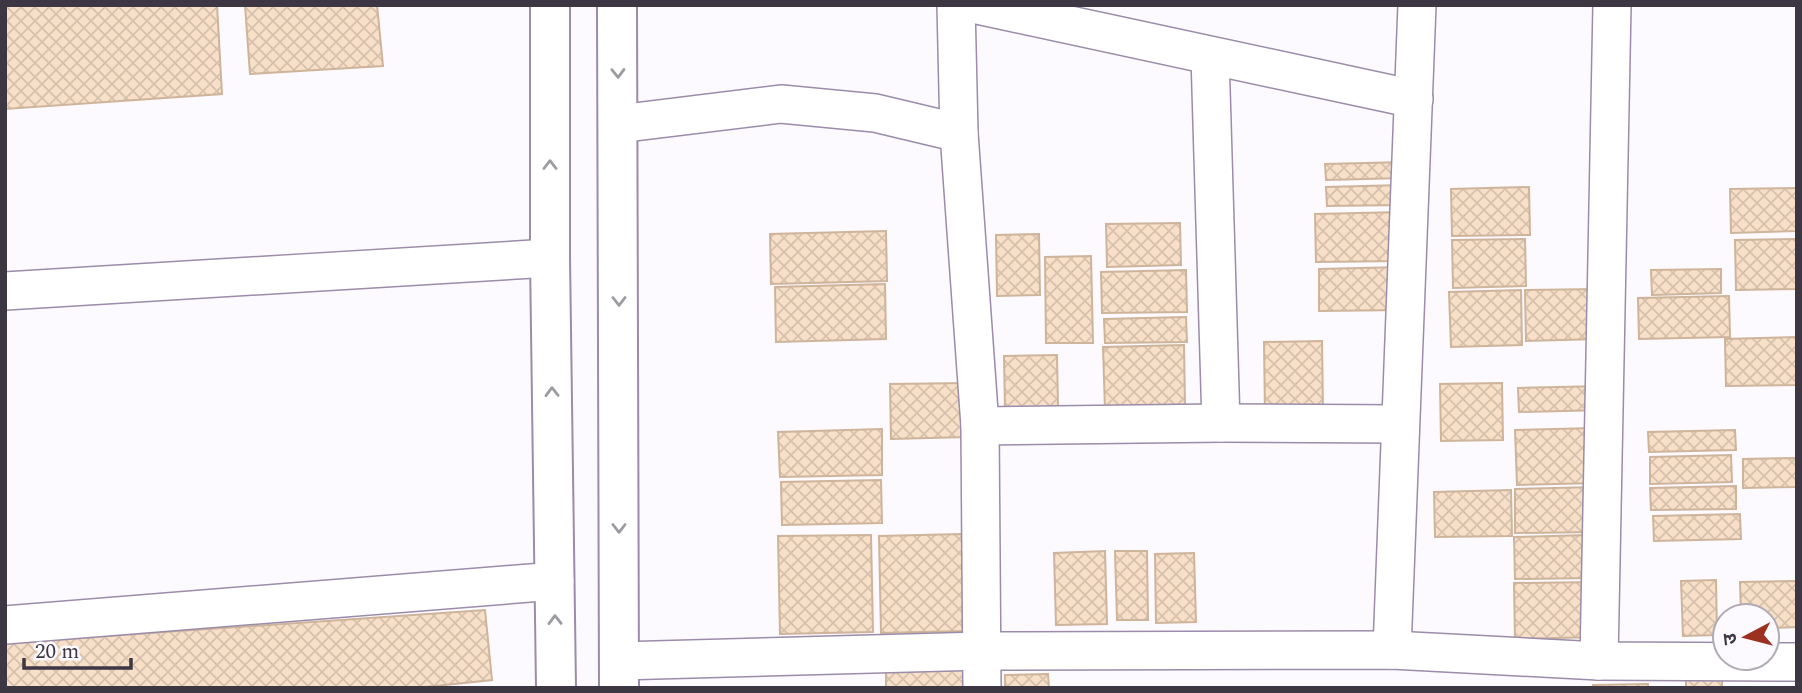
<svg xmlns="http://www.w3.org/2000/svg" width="1802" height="693" font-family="Spectral,'Noto Sans Devanagari',serif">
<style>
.building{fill:url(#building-cross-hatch);stroke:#ceb49a;stroke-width:2}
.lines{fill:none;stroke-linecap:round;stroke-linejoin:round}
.minor-casing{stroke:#9b8caa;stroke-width:40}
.primary-casing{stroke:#9b8caa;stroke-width:42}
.minor{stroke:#fff;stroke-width:37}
.primary{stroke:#fff;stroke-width:38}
.oneway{stroke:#9e9aa1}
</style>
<defs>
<pattern id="building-cross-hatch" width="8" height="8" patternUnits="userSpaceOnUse" patternTransform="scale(1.75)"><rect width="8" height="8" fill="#f8e0c8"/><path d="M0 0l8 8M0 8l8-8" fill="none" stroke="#d6c1ad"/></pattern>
</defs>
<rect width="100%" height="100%" fill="#fcf9ff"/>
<g class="building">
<path d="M 5,5 L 217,5 L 222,94 L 5,109 Z"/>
<path d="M 245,5 L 377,5 L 383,66 L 250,74 Z"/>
<path d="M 1405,162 L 1405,178 L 1326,180 L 1325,164 Z"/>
<path d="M 1402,185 L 1403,205 L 1327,206 L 1326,187 Z"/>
<path d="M 1529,187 L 1530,235 L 1452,236 L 1451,189 Z"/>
<path d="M 1797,188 L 1797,231 L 1731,233 L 1730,189 Z"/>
<path d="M 1402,212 L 1403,261 L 1316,262 L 1315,214 Z"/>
<path d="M 1180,223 L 1181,265 L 1107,267 L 1106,224 Z"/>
<path d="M 886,231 L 887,281 L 771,284 L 770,234 Z"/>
<path d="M 1039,234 L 1040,295 L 997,296 L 996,235 Z"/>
<path d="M 1525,239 L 1526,286 L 1453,288 L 1452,240 Z"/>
<path d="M 1797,239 L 1797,289 L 1736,290 L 1735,240 Z"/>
<path d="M 1091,256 L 1093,343 L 1046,343 L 1045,257 Z"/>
<path d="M 1402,267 L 1403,310 L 1319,311 L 1319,269 Z"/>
<path d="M 1721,269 L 1721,293 L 1652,295 L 1651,270 Z"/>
<path d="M 1186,270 L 1187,312 L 1102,313 L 1101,272 Z"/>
<path d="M 885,284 L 886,339 L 776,342 L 775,287 Z"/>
<path d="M 1598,289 L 1598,339 L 1526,341 L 1525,290 Z"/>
<path d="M 1521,290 L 1522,345 L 1451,347 L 1449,292 Z"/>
<path d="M 1729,296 L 1730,337 L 1639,339 L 1638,298 Z"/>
<path d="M 1186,317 L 1187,342 L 1105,343 L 1104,319 Z"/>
<path d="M 1797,337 L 1797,385 L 1726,386 L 1725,339 Z"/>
<path d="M 1322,341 L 1323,413 L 1265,414 L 1264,342 Z"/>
<path d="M 1184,345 L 1185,408 L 1105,410 L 1103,347 Z"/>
<path d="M 1057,355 L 1058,408 L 1005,410 L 1004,356 Z"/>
<path d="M 967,383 L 968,437 L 891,439 L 890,384 Z"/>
<path d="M 1502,383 L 1503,440 L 1441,441 L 1440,384 Z"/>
<path d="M 1602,386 L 1603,410 L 1519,412 L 1518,388 Z"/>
<path d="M 1595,428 L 1597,483 L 1517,485 L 1515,430 Z"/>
<path d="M 882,429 L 882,475 L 780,477 L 778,432 Z"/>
<path d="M 1735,430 L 1736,450 L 1649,452 L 1648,432 Z"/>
<path d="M 1731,455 L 1732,482 L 1650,484 L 1650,457 Z"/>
<path d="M 1797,458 L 1797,487 L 1743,488 L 1743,459 Z"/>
<path d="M 881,480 L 882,523 L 782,525 L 781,482 Z"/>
<path d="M 1736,486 L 1736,509 L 1651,510 L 1650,488 Z"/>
<path d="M 1594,487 L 1596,532 L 1515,533 L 1515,489 Z"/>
<path d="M 1511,490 L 1512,536 L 1435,537 L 1434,492 Z"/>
<path d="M 1740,514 L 1741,539 L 1654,541 L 1653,516 Z"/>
<path d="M 962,534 L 964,631 L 881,633 L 879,536 Z"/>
<path d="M 871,535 L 873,632 L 780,634 L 778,536 Z"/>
<path d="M 1589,535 L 1590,578 L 1515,579 L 1514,537 Z"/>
<path d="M 1105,551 L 1107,624 L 1056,625 L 1054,553 Z"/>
<path d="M 1115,551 L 1147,551 L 1148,620 L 1117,620 Z"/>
<path d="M 1194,553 L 1196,622 L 1156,623 L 1155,554 Z"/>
<path d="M 1716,580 L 1717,635 L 1683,636 L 1681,581 Z"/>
<path d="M 1797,581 L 1797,627 L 1767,628 L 1767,616 L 1741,616 L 1740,582 Z"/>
<path d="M 1597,582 L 1598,637 L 1515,639 L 1514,583 Z"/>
<path d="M 485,610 L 492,680 L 416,688 L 5,688 L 5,643 Z"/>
<path d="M 963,667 L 963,688 L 886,688 L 886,669 Z"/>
<path d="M 1722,670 L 1722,688 L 1686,688 L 1686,671 Z"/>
<path d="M 1048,674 L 1049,688 L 1005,688 L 1005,675 Z"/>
<path d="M 1648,684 L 1648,688 L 1593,688 L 1593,685 Z"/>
</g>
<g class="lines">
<defs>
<g id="minor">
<path d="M 956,5 L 959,133 L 980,426 L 982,688"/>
<path d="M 977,5 L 1414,99"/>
<path d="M 1210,56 L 1221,423"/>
<path d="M 618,124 L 781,104 L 875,113 L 959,133"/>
<path d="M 5,291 L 550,258"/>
<path d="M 980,426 L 1221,423 L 1400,424"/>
<path d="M 5,625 L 555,581"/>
<path d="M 1392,650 L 1417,5"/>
<path d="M 619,661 L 982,651 L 1392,650 L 1599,661 L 1797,662"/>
<path d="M 1599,661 L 1612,5"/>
</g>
<g id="primary">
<path d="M 550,5 L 550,258 L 556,688"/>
<path d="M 617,5 L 619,688"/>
</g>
</defs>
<use href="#minor" class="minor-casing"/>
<use href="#primary" class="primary-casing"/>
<use href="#minor" class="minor"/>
<use href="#primary" class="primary"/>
</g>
<defs><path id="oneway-chevron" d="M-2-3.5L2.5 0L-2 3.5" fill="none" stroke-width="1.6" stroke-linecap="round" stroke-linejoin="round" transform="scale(1.75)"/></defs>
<g class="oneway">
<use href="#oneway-chevron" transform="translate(618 73) rotate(89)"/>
<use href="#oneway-chevron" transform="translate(550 165) rotate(-90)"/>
<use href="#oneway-chevron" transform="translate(619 301) rotate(90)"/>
<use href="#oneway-chevron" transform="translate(552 392) rotate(-91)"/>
<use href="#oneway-chevron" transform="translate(619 528) rotate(90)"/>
<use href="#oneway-chevron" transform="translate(555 620) rotate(-91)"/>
</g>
<rect width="1802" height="693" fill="none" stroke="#3d3643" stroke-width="14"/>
<g transform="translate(1746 637) rotate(263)"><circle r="33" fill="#fcf9ff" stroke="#b0abb4" stroke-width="2"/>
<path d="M0-5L12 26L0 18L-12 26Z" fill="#9b311e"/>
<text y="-10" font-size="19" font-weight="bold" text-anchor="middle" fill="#3d3643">उ</text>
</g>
<path d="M24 658v10h107v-10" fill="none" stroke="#3d3643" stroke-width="3.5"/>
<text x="35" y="658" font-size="21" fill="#3d3643" stroke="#fcf9ff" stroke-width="5" paint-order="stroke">20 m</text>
</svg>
